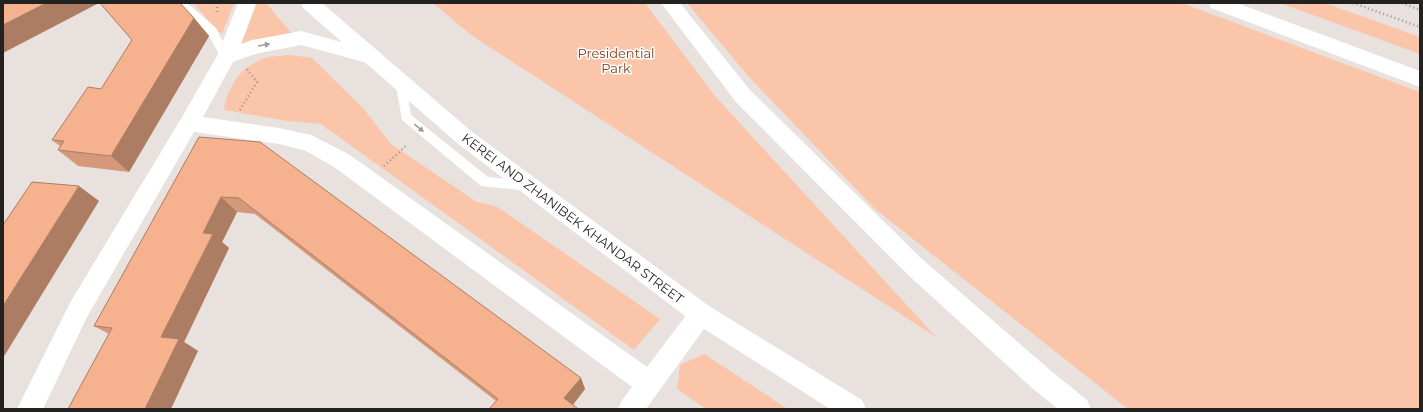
<svg xmlns="http://www.w3.org/2000/svg" width="1423" height="412" font-family="Montserrat,sans-serif">
<style>
.green{fill:#fac5a9}
.lines{fill:none;stroke-linecap:round;stroke-linejoin:round}
.path{stroke:#9a9593;stroke-width:2.5;stroke-dasharray:1 3;stroke-linecap:butt}
.service{fill:#fff;fill-rule:evenodd}
.minor{fill:#fff;fill-rule:evenodd}
.secondary{fill:#fff;fill-rule:evenodd}
.wall{fill:#d4997a}
.shaded-wall{fill:#ac7d63}
.building{fill:#f6b28e;stroke:#ac7d63}
.oneway{fill:#9c9c9b}
.labels{text-anchor:middle;stroke-width:3;stroke-linejoin:round;paint-order:stroke}
.park-label{font-size:13px;fill:#7c3f19;stroke:#fff}
.street-label{font-size:13px;fill:#242221;stroke:#fff}
</style>
<rect width="100%" height="100%" fill="#e8e1de"/>
<g class="green">
<path d="M 193,3 L 234,3 L 222,34 L 218,31 Z"/>
<path d="M 257,3 L 266,3 L 292,34 L 241,45 Z"/>
<path d="M 433,3 L 645,3 L 715,96 L 936,337 L 471,35 Z"/>
<path d="M 687,3 L 1182,3 L 1420,92 L 1420,409 L 1128,409 L 875,209 L 749,77 Z"/>
<path d="M 1280,3 L 1325,3 L 1420,37 L 1420,54 Z"/>
<path d="M 290,55 L 312,58 L 362,107 L 391,144 L 477,202 L 496,206 L 660,319 L 634,350 L 321,124 L 288,121 L 224,110 C 228,86 239,69 262,59 C 270,56 282,56 290,55 Z"/>
<path d="M 704,354 L 788,409 L 706,409 L 677,389 L 680,365 Z"/>
</g>
<g class="lines">
<g class="path">
<path d="M 217,3 L 217,12"/>
<path d="M 1353,3 L 1420,27"/>
<path d="M 1402,3 L 1420,10"/>
<path d="M 240,110 L 257,82 L 247,69"/>
<path d="M 384,166 L 406,146"/>
</g>
<g class="service">
<path d="M 176,3 L 187,3 L 216,28 L 231,57 L 230,60 L 222,60 L 208,34 Z"/>
<path d="M 400,77 L 404,78 L 405,81 L 411,115 L 488,177 L 528,181 L 532,182 L 534,186 L 532,190 L 528,191 L 481,186 L 402,120 L 395,81 L 396,78 Z"/>
</g>
<g class="minor">
<path d="M 238,3 L 256,3 L 241,44 L 252,40 L 301,31 L 378,52 L 381,57 L 378,62 L 371,64 L 301,45 L 255,54 L 233,62 L 203,117 L 279,128 L 311,135 L 350,155 L 647,367 L 693,306 L 701,303 L 709,306 L 713,314 L 709,322 L 646,409 L 618,409 L 622,400 L 632,387 L 334,167 L 306,151 L 279,144 L 194,132 L 87,317 L 43,409 L 17,409 L 71,301 L 182,117 L 217,56 Z"/>
<path d="M 661,3 L 680,3 L 750,90 L 922,259 L 1050,370 L 1087,400 L 1091,409 L 1058,409 L 1032,388 L 906,273 L 736,102 Z"/>
<path d="M 1209,3 L 1237,3 L 1420,71 L 1420,87 L 1211,8 Z"/>
</g>
<path class="secondary" d="M 301,3 L 322,3 L 471,131 L 565,200 L 709,306 L 862,400 L 866,409 L 830,409 L 693,322 L 457,143 L 303,8 Z"/>
</g>
<g class="wall">
<path d="M 194,18 L 209,36 L 129,172 L 78,166 L 58,150 L 60,146 L 52,140 Z"/>
<path d="M 199,137 L 581,378 L 585,389 L 573,405 L 496,401 L 255,214 L 237,212 L 222,242 L 229,248 L 184,342 L 198,351 L 109,334 L 94,326 Z"/>
</g>
<g class="shaded-wall">
<path d="M 46,3 L 99,3 L 3,53 L 3,25 Z"/>
<path d="M 194,18 L 209,36 L 129,172 L 111,156 Z"/>
<path d="M 79,186 L 99,201 L 3,358 L 3,306 Z"/>
<path d="M 221,197 L 237,212 L 222,242 L 229,248 L 184,342 L 198,351 L 171,409 L 145,409 L 161,337 L 203,233 Z"/>
<path d="M 581,378 L 585,389 L 570,408 L 564,398 Z"/>
</g>
<g class="building">
<path d="M 3,3 L 46,3 L 3,25 Z"/>
<path d="M 100,3 L 180,3 L 194,18 L 111,156 L 58,150 L 64,141 L 52,140 L 88,87 L 101,89 L 132,40 Z"/>
<path d="M 199,137 L 260,142 L 581,378 L 564,398 L 577,408 L 576,409 L 489,409 L 498,399 L 239,198 L 221,197 L 203,233 L 213,234 L 161,337 L 179,339 L 145,409 L 68,409 L 112,328 L 94,326 Z"/>
<path d="M 32,182 L 79,186 L 3,306 L 3,225 Z"/>
</g>
<defs><path id="oneway-solid" d="M-6-.8H1V-3.2L6.5 0L1 3.2V.8H-6Z"/></defs>
<g class="oneway">
<use href="#oneway-solid" transform="translate(264 45) rotate(-10)"/>
<use href="#oneway-solid" transform="translate(419 128) rotate(39)"/>
</g>
<g class="labels">
<g class="park-label">
<text x="616" y="58">Presidential<tspan x="616" dy="15">Park</tspan></text>
</g>
<g class="street-label">
<text transform="translate(573 218) rotate(37)" y="5">KEREI AND ZHANIBEK KHANDAR STREET</text>
</g>
</g>
<rect width="1423" height="412" fill="none" stroke="#242221" stroke-width="8"/>
</svg>
